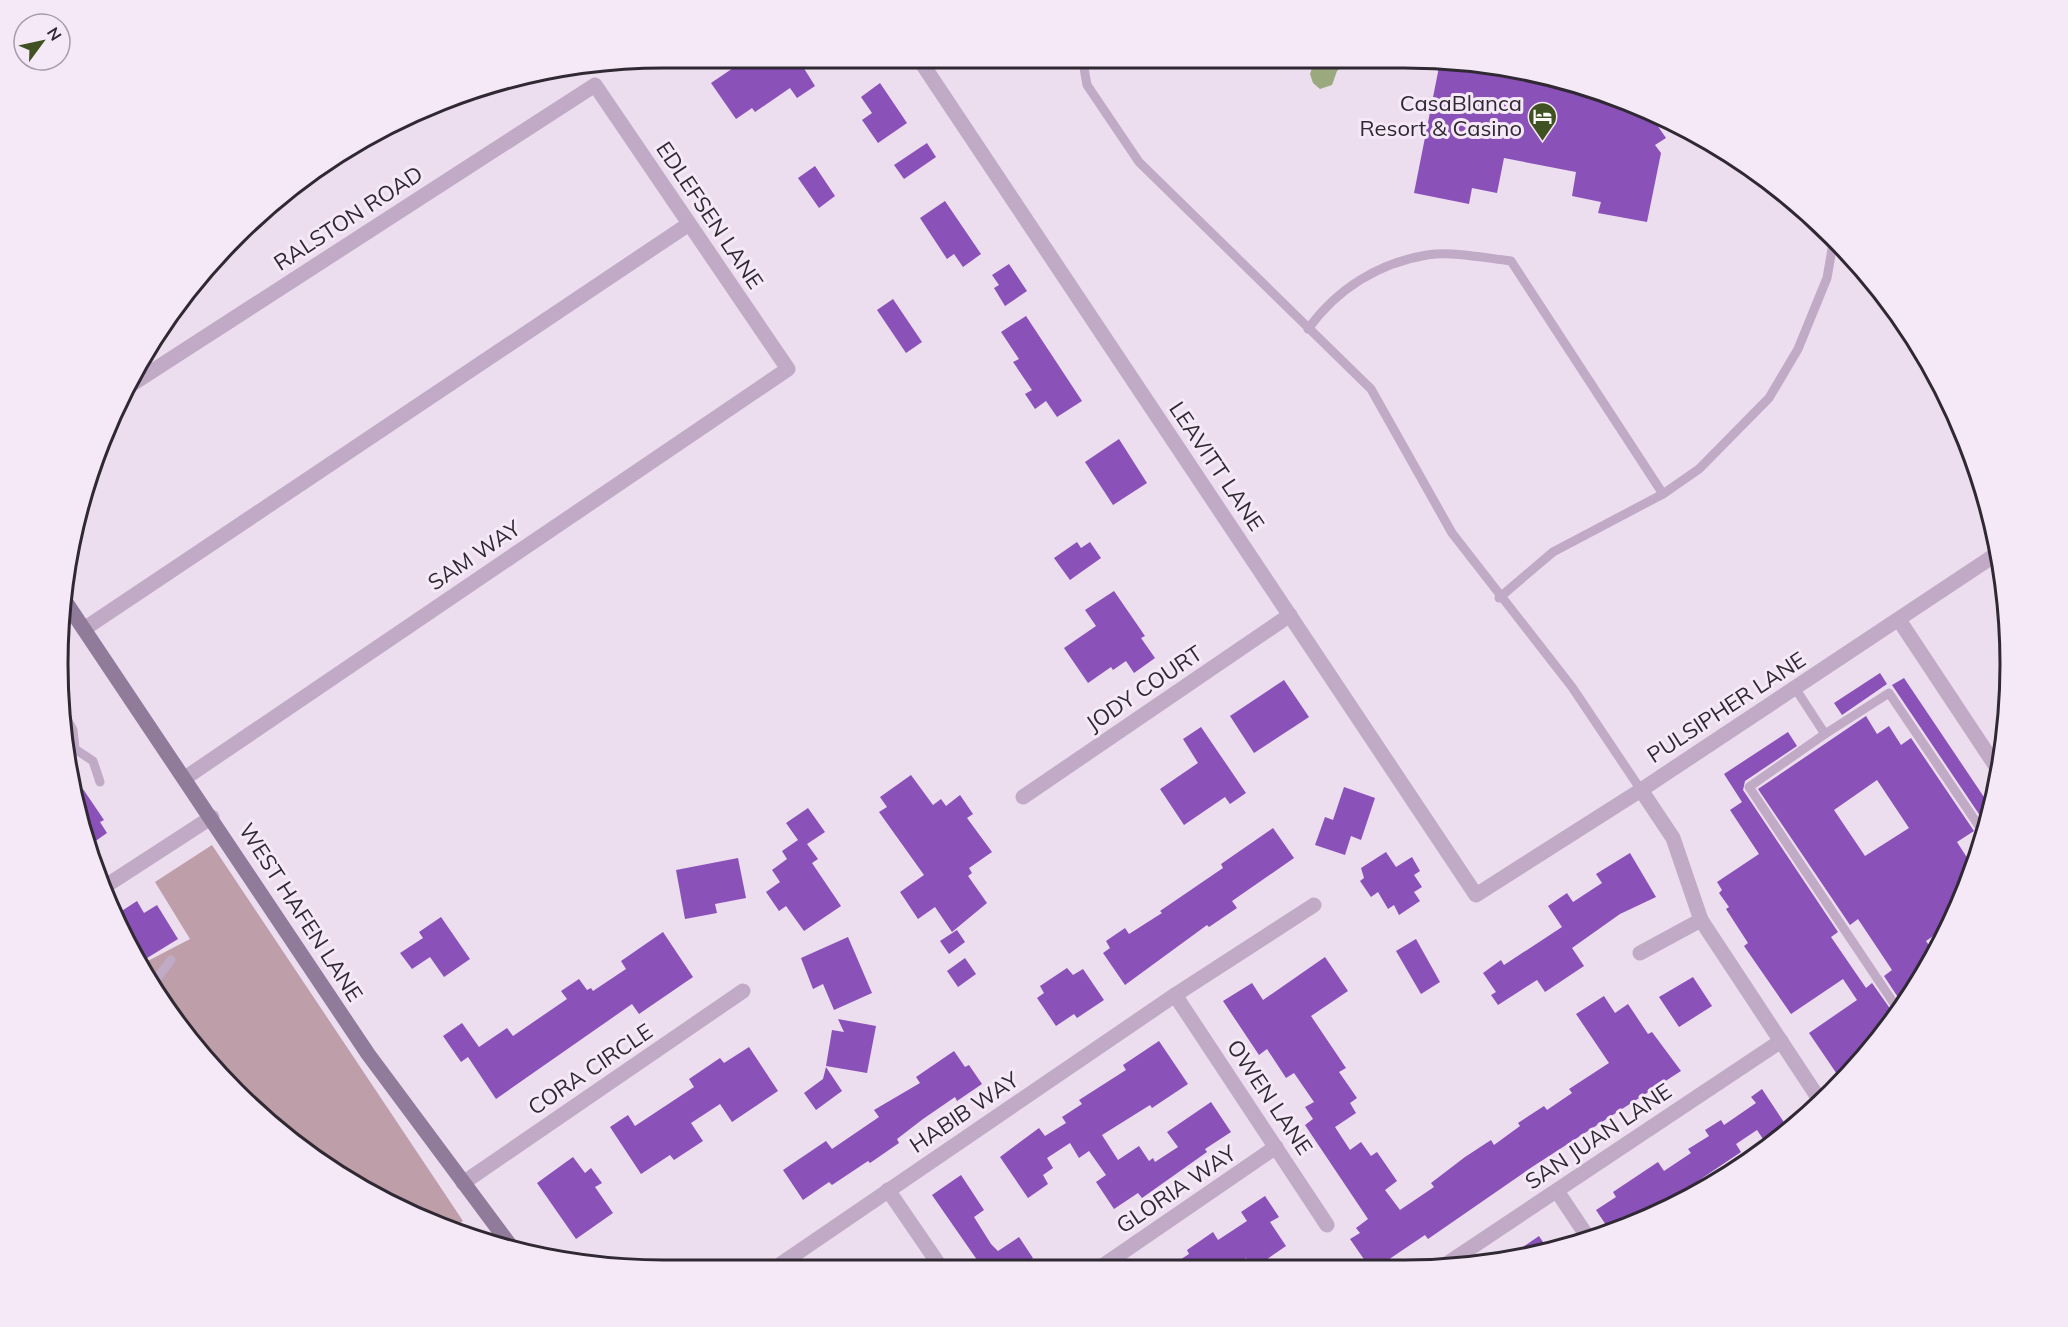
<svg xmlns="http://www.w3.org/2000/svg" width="2068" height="1327" font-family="Mulish,sans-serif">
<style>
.green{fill:#bd9ea9}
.water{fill:#9baa7e}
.building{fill:#8a51b9;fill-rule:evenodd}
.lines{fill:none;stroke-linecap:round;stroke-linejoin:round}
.service{stroke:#c0aac6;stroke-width:9}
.minor{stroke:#c0aac6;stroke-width:15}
.secondary{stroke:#907b9a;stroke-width:15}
.labels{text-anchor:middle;stroke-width:6;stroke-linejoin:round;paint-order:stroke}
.poi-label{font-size:22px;fill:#302934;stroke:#f5e9f8;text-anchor:end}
.street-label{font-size:22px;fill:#302934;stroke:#f5e9f8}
.rim{fill:none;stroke:#302934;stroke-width:3}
</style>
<rect width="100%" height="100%" fill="#ecddef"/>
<path class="green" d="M 212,845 L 463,1221 L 451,1229 L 432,1224 L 294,1144 L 208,1064 L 159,1000 L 140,965 L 190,939 L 155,882 Z"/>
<path class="water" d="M 1314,62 L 1346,62 L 1337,71 L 1332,85 L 1320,89 L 1313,83 L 1310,74 Z"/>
<g class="building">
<path d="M 742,62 L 800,62 L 815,86 L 797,98 L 790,88 L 755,112 L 752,108 L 736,119 L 711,83 Z"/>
<path d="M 1440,62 L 1483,62 L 1637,103 L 1661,117 L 1655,122 L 1666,138 L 1655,145 L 1661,153 L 1647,222 L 1598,213 L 1601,202 L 1572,196 L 1576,172 L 1504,158 L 1497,193 L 1472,188 L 1469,204 L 1414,193 Z"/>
<path d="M 880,83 L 907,123 L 878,143 L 862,120 L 872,113 L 861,97 Z"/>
<path d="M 927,143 L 936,157 L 904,179 L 894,165 Z"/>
<path d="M 815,166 L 835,196 L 819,208 L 798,178 Z"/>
<path d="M 945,201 L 981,254 L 963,267 L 954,254 L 947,259 L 920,218 Z"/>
<path d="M 1009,264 L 1027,291 L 1005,306 L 994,288 L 999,285 L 992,275 Z"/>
<path d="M 893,299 L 922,342 L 906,353 L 877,310 Z"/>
<path d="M 1026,316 L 1082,401 L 1057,417 L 1046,401 L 1035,409 L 1025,394 L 1032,390 L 1013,362 L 1019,359 L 1001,332 Z"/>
<path d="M 1119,439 L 1147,483 L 1113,505 L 1085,462 Z"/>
<path d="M 1077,542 L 1081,548 L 1090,542 L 1101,558 L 1070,580 L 1054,558 Z"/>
<path d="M 1114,591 L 1145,636 L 1141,638 L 1155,658 L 1134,673 L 1126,661 L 1113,670 L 1111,667 L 1088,683 L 1064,648 L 1096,626 L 1085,610 Z"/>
<path d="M 1880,673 L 1887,684 L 1842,715 L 1834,703 Z"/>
<path d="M 1904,678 L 1992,809 L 1990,820 L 1985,823 L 1892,685 Z"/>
<path d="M 1284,680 L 1309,717 L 1254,753 L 1230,716 Z"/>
<path d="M 1866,716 L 1877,734 L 1889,726 L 1901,745 L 1911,738 L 1974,831 L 1957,842 L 1973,867 L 1952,923 L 1926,941 L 1935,954 L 1903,1005 L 1884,976 L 1892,970 L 1858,919 L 1850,925 L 1758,789 ZM 1877,780 L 1909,828 L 1865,856 L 1834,810 Z"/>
<path d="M 1201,727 L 1246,793 L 1230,804 L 1225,797 L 1184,825 L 1160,789 L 1198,763 L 1183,739 Z"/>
<path d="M 1788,732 L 1797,746 L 1745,781 L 1743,790 L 1838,932 L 1831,937 L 1866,988 L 1872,983 L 1896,1017 L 1885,1033 L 1841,1080 L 1809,1033 L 1857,1000 L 1843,979 L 1791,1014 L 1744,946 L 1748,943 L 1726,909 L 1729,907 L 1719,893 L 1722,890 L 1717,882 L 1759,854 L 1730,810 L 1742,802 L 1724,774 Z"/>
<path d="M 911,775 L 933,805 L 941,799 L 946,806 L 960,795 L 973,814 L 967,818 L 992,852 L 969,868 L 972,873 L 968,876 L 987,903 L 952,932 L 935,907 L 918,919 L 900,892 L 924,875 L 879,812 L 887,807 L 880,797 Z"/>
<path d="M 1344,787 L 1375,798 L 1361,840 L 1351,836 L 1345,855 L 1315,845 L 1325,817 L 1333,820 Z"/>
<path d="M 83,789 L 104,820 L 100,822 L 107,833 L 87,847 L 78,821 L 74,795 Z"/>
<path d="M 808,808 L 825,832 L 807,844 L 818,859 L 812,863 L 841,906 L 804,931 L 786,906 L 779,911 L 766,892 L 780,882 L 772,870 L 787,859 L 782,851 L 798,840 L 786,823 Z"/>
<path d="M 1273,828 L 1294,858 L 1232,901 L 1237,908 L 1209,927 L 1207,925 L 1125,985 L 1103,953 L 1110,948 L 1106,941 L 1125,928 L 1129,934 L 1162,913 L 1160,911 L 1223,868 L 1221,864 Z"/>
<path d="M 1386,852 L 1396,867 L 1412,857 L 1420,871 L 1414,875 L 1422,887 L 1414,892 L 1420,901 L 1399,915 L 1394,905 L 1388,909 L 1378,892 L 1371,897 L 1360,881 L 1364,878 L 1361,868 Z"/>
<path d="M 1630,853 L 1656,897 L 1620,914 L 1572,948 L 1584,966 L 1545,992 L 1537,980 L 1498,1005 L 1491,995 L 1496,992 L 1483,973 L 1501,960 L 1504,965 L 1562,927 L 1548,906 L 1567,893 L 1573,902 L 1602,883 L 1596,874 Z"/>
<path d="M 738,858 L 746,898 L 715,904 L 717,913 L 685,919 L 676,870 Z"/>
<path d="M 137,901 L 144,913 L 157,905 L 178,939 L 139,963 L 114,916 Z"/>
<path d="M 441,917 L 470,959 L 444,977 L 430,957 L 412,969 L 400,953 L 423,938 L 419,932 Z"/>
<path d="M 957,930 L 965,942 L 949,954 L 940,941 Z"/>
<path d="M 663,932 L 693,977 L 639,1014 L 632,1004 L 496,1099 L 468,1057 L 461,1062 L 443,1036 L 462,1023 L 479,1047 L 507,1028 L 513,1036 L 567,999 L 561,991 L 579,979 L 587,990 L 591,988 L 593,991 L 626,969 L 621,961 Z"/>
<path d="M 848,937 L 872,993 L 834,1010 L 823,984 L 813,989 L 801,958 Z"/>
<path d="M 1416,939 L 1440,982 L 1421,994 L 1396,951 Z"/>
<path d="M 1325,957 L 1348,991 L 1311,1016 L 1346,1068 L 1339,1072 L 1357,1098 L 1350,1103 L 1356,1113 L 1335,1127 L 1350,1150 L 1361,1142 L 1371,1156 L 1377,1152 L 1397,1181 L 1385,1190 L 1400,1210 L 1434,1187 L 1431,1183 L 1465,1157 L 1491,1140 L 1494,1145 L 1520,1126 L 1518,1123 L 1544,1106 L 1547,1110 L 1572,1093 L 1569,1089 L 1609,1063 L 1576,1014 L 1604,996 L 1615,1013 L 1628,1004 L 1648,1034 L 1652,1032 L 1681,1071 L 1532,1167 L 1428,1239 L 1425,1235 L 1376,1268 L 1370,1268 L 1350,1239 L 1360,1233 L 1356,1228 L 1368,1219 L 1305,1125 L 1313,1119 L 1305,1107 L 1314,1102 L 1294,1073 L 1286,1078 L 1267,1049 L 1259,1055 L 1223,1001 L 1252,983 L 1263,1000 Z"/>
<path d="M 965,958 L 976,974 L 958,987 L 947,971 Z"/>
<path d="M 1067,968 L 1073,975 L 1083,969 L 1104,1000 L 1077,1018 L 1074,1014 L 1056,1026 L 1037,998 L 1044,993 L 1040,986 Z"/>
<path d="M 1693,977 L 1712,1006 L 1679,1027 L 1659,997 Z"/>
<path d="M 838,1019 L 876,1026 L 867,1073 L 826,1066 L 832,1030 L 844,1032 Z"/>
<path d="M 1159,1041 L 1188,1084 L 1152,1108 L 1150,1105 L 1102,1135 L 1118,1160 L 1139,1146 L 1149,1161 L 1153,1158 L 1155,1162 L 1178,1147 L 1167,1132 L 1211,1102 L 1231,1132 L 1205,1149 L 1207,1152 L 1142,1198 L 1138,1193 L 1114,1209 L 1096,1182 L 1106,1175 L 1089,1151 L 1079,1158 L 1070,1143 L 1047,1158 L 1053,1168 L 1043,1175 L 1048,1184 L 1028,1198 L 1000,1157 L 1039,1128 L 1045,1136 L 1066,1123 L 1062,1117 L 1082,1104 L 1079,1100 L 1126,1070 L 1123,1065 Z"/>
<path d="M 749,1047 L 778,1091 L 732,1122 L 720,1104 L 691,1123 L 703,1141 L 674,1160 L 670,1155 L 641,1174 L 610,1127 L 628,1115 L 635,1126 L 694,1087 L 689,1079 L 720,1058 L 724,1063 Z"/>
<path d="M 954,1051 L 965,1067 L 969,1065 L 982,1084 L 957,1101 L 955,1097 L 923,1119 L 897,1139 L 899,1143 L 870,1163 L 868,1161 L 832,1185 L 829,1182 L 803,1200 L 783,1170 L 826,1141 L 832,1149 L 879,1117 L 874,1110 L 920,1083 L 916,1077 Z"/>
<path d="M 826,1067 L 842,1091 L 816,1110 L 804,1093 L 823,1079 Z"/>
<path d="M 1762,1089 L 1789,1130 L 1767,1145 L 1757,1130 L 1736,1144 L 1741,1152 L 1680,1193 L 1683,1198 L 1669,1208 L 1664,1201 L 1632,1223 L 1610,1231 L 1596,1210 L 1616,1197 L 1613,1192 L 1658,1162 L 1664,1171 L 1691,1153 L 1688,1149 L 1709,1136 L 1705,1130 L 1721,1120 L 1724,1125 L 1756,1103 L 1751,1097 Z"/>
<path d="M 573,1157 L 585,1173 L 591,1168 L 602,1183 L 595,1187 L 613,1213 L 576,1239 L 537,1183 Z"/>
<path d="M 961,1175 L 984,1210 L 974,1217 L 991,1244 L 998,1251 L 1019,1237 L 1033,1258 L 1020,1267 L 982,1267 L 932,1195 Z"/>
<path d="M 1265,1196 L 1279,1217 L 1270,1222 L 1286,1246 L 1254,1268 L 1246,1258 L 1232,1268 L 1169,1267 L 1189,1254 L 1187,1250 L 1213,1232 L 1218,1240 L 1247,1221 L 1241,1212 Z"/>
<path d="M 1539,1236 L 1549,1251 L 1505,1259 Z"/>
</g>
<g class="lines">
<g class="service">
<path d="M 1083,62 L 1087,85 L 1139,162 L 1371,389 L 1452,533 L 1572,687 L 1641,790"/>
<path d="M 1308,329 C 1337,289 1378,263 1427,255 C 1453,251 1485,258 1511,261 L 1663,494"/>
<path d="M 1499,598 L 1553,552 L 1663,494 L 1699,469 L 1769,398 L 1798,349 L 1827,278 L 1834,238"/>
<path d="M 1795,688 L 1825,734 L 1889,693 L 1985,835"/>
<path d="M 63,712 L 73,730 L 75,749 L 93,761 L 100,782"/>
<path d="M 1825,734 L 1749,787 L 1899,1011"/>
<path d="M 151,986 L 171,960"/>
</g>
<g class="minor">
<path d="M 921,62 L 1476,895 L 1641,790 L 1998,553"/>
<path d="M 126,388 L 595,85 L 788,369 L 185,778"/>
<path d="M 1899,620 L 1999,771"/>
<path d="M 84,629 L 689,224"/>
<path d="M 1641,790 L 1673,838 L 1701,920 L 1821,1102"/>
<path d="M 1023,797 L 1290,615"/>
<path d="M 101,889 L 212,817"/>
<path d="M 1640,953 L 1701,920"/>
<path d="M 1175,995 L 1327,1225"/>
<path d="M 463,1183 L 743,991"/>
<path d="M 888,1190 L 940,1266"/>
<path d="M 1557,1191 L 1589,1239"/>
<path d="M 778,1266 L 1175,995 L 1314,905"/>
<path d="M 1101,1267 L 1276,1147"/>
<path d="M 1439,1269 L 1781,1041"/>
</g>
<path class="secondary" d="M 63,598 L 368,1054 L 510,1245"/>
</g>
<defs>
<symbol id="hotel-pin" viewBox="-11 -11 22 30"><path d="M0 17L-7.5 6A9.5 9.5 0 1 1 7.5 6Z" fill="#405222" stroke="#f5e9f8"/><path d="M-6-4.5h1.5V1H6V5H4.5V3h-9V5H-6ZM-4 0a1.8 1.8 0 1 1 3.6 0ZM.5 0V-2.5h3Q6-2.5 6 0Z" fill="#fff"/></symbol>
</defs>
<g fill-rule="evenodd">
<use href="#hotel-pin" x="1526" y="100" width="33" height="45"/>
</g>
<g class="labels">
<g class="poi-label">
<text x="1522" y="111">CasaBlanca<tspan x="1522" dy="25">Resort &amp; Casino</tspan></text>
</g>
<g class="street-label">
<text transform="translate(710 215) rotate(56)" y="8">EDLEFSEN LANE</text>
<text transform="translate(348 218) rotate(-33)" y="8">RALSTON ROAD</text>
<text transform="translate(1217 466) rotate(56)" y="8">LEAVITT LANE</text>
<text transform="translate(474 555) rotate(-34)" y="8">SAM WAY</text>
<text transform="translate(1144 688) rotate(-34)" y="8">JODY COURT</text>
<text transform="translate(1726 707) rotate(-33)" y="8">PULSIPHER LANE</text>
<text transform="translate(301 912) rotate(57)" y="8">WEST HAFEN LANE</text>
<text transform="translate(590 1069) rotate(-34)" y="8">CORA CIRCLE</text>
<text transform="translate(1270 1097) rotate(56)" y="8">OWEN LANE</text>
<text transform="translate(964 1112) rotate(-34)" y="8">HABIB WAY</text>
<text transform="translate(1598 1136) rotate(-34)" y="8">SAN JUAN LANE</text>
<text transform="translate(1176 1189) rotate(-34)" y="8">GLORIA WAY</text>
</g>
</g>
<path d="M0 0H2068V1327H0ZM664 68H1404A596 596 0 0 1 2000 664V664A596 596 0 0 1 1404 1260H664A596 596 0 0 1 68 664V664A596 596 0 0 1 664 68Z" fill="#f5e9f8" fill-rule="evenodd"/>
<path class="rim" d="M664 68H1404A596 596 0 0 1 2000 664V664A596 596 0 0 1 1404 1260H664A596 596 0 0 1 68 664V664A596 596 0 0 1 664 68Z"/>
<g transform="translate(42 42) rotate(57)"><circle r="28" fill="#f5e9f8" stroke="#a69caa" stroke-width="1.5"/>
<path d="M0-4.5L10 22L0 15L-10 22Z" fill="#405222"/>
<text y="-9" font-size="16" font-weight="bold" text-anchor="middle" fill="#302934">N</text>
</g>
</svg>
